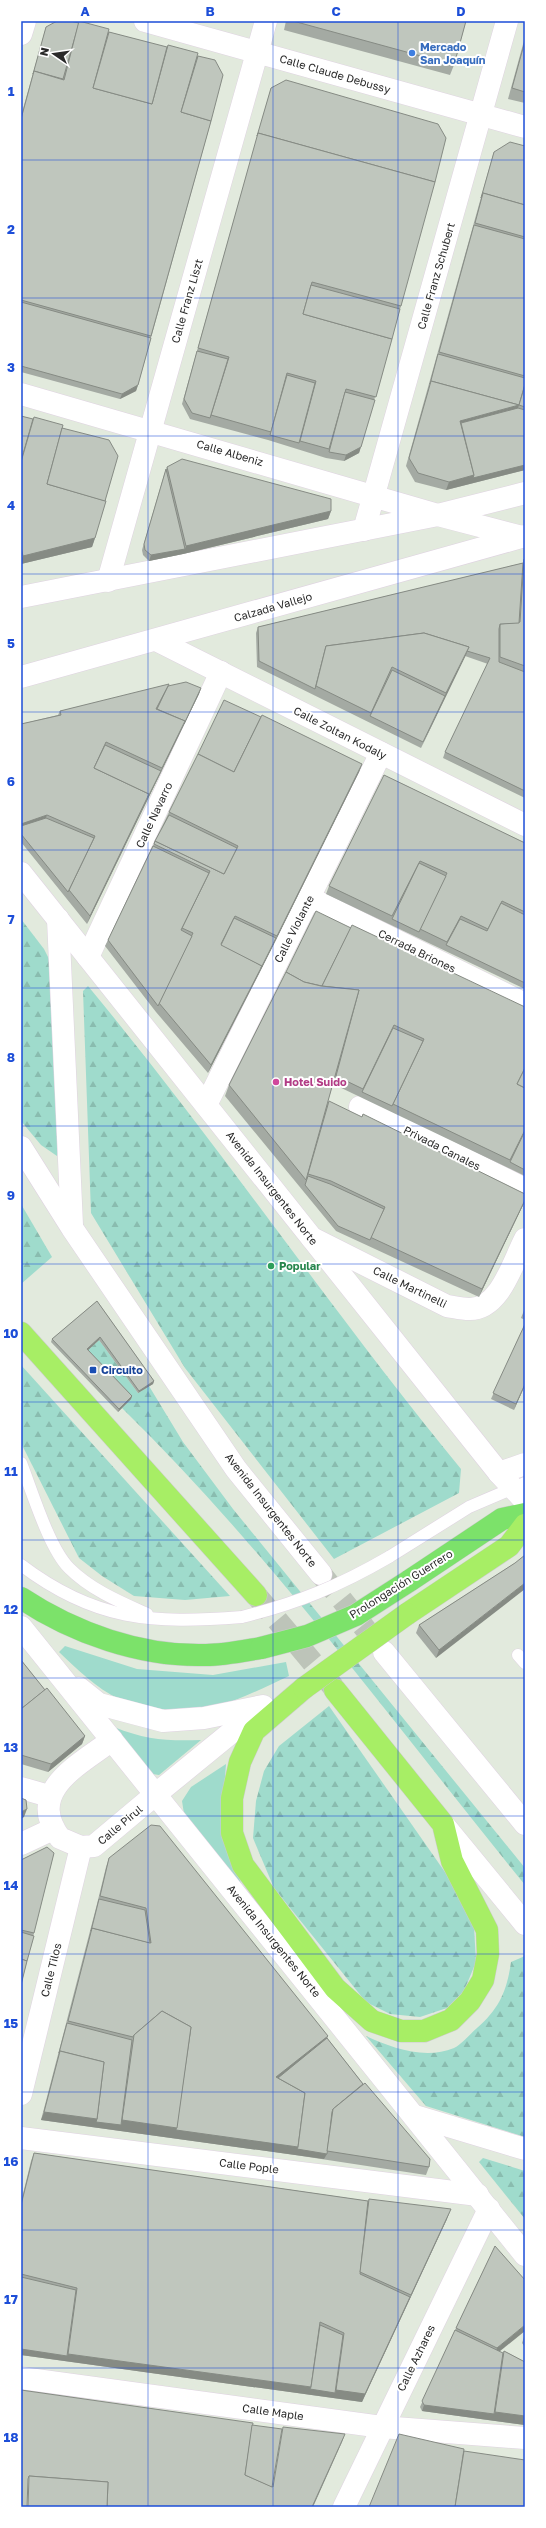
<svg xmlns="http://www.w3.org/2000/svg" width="546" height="2528" font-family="'Golos Text',sans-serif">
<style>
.grass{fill:#9fdbcc}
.forest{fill:url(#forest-firs)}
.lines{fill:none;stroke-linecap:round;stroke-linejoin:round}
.secondary-tunnel{stroke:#bdc4b9;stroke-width:22;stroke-dasharray:22 11;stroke-linecap:butt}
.highway-tunnel{stroke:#bdc4b9;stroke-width:22;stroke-dasharray:22 11;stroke-linecap:butt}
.lane-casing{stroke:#dfd3e1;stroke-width:13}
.street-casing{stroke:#dfd3e1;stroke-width:23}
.secondary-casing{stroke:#dfd3e1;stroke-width:23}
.primary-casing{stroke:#ccc;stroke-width:23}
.highway-casing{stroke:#ccc;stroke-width:23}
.lane{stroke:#fff;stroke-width:12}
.street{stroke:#fff;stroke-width:22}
.secondary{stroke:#fff;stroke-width:22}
.primary{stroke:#7ce26a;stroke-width:22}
.highway{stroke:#a7ee65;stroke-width:22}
.lane-bridge-casing{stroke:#dfd3e1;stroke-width:13;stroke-linecap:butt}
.primary-bridge-casing{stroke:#ccc;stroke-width:23;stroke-linecap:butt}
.highway-bridge-casing{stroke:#ccc;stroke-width:23;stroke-linecap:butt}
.lane-bridge{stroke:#fff;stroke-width:12}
.primary-bridge{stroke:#7ce26a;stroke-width:22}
.highway-bridge{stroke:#a7ee65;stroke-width:22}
.wall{fill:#a4aaa3}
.shaded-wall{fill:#868b84}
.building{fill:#bfc6bd;stroke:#868b84}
.grid{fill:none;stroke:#1d4ed8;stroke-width:1;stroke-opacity:0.55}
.shop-dot{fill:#3f7fe0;stroke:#fff;stroke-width:1.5}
.hotel-dot{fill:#d1479c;stroke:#fff;stroke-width:1.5}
.leisure-dot{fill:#2e9e5b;stroke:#fff;stroke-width:1.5}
.transit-dot{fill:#1a4fb4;stroke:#fff;stroke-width:1.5}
.labels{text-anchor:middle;stroke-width:4;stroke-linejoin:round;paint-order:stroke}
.shop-label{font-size:11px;font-weight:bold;fill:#366cbe;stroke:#fff;text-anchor:start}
.street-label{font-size:11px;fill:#2a2a2a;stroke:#fff}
.hotel-label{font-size:11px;font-weight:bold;fill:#b23c85;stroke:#fff;text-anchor:start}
.leisure-label{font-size:11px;font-weight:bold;fill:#27864d;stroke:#fff;text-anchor:start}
.transit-label{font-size:11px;font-weight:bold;fill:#164399;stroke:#fff;text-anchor:start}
.neatline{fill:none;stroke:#1d4ed8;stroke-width:1.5}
.grid-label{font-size:13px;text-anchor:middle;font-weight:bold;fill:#1d4ed8}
</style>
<defs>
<pattern id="forest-firs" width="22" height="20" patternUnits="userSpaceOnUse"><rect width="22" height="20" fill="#9fdbcc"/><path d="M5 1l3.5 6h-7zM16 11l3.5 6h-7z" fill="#89bcaf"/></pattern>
</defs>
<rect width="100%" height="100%" fill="#e2eadd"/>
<g class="grass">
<path d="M 65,1646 L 137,1669 L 213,1675 L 286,1662 L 289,1676 C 237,1700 202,1721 143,1705 C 135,1703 126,1702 119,1699 C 96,1688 77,1669 59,1652 Z"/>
<path d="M 114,1727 C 146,1740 167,1741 201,1740 L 159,1775 L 146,1773 Z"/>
<path d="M 226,1764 L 223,1804 L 229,1852 L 244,1891 L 185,1820 L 182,1801 L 191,1787 Z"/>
</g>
<g class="forest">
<path d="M 21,919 L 44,949 L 53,967 L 60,1143 L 57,1156 L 41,1145 L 21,1121 Z"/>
<path d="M 88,986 C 218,1143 332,1312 461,1469 L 459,1493 L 334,1559 L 185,1368 L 91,1213 L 83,991 Z"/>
<path d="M 21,1204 L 52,1257 L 21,1284 Z"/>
<path d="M 99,1340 L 138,1393 L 149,1386 L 183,1442 L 233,1509 L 525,1868 L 525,1885 C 394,1724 271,1554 122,1408 L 130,1399 L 86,1352 Z"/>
<path d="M 21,1365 L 230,1596 L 185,1600 L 134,1596 L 102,1576 L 79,1558 L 21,1443 Z"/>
<path d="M 329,1706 L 454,1885 L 474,1926 L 476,1962 L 464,1991 L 447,2008 L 420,2017 L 390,2014 L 366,2002 L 274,1888 L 253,1838 L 256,1801 L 264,1771 L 279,1746 Z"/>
<path d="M 525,1956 L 525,2137 L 426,2106 L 366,2036 C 392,2048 425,2060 454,2048 C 462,2044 470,2034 477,2028 C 499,2009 507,1991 511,1962 Z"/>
<path d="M 483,2158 L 525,2171 L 525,2219 L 479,2162 Z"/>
</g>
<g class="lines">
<path class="secondary-tunnel" d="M 321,1574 L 384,1652"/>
<path class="highway-tunnel" d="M 256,1595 L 335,1689"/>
<defs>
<g id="lane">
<path d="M 21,1463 C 32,1491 49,1548 69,1568 C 91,1590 120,1602 147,1614"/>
<path d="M 389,1557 L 469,1507 L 525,1483"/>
<path d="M 21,1565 C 95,1621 152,1624 242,1617"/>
<path d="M 518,1655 L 525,1663"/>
</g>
<g id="street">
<path d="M 145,21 L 525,127"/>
<path d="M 21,34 L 25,21"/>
<path d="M 21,394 L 438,515 L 522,537"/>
<path d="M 364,530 L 507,21"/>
<path d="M 108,581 L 266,21"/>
<path d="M 156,640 L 525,825"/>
<path d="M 310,898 L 525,1004"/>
<path d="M 88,957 L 221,672"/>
<path d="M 206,1105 L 381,753"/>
<path d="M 360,1107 L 525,1189"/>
<path d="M 312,1238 L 447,1306 C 454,1307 462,1309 469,1309 C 500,1310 513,1262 525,1239"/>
<path d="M 112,1740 C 79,1765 25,1791 60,1838 L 81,1847 L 94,1846 L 156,1794"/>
<path d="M 21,1788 L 49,1796"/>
<path d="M 21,1844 L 53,1829"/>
<path d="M 21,2094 L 81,1847"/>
<path d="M 21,2138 L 478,2195"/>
<path d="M 21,2378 L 382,2427 L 525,2438"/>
<path d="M 344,2507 L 489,2209"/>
</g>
<g id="secondary">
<path d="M 21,597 L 438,515 L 525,493"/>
<path d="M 21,677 L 525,536"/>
<path d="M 21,873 L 499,1473 L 525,1501"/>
<path d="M 58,919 L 72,1225"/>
<path d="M 21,1147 L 72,1228 L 236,1469 L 321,1574"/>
<path d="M 499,1473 L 525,1464"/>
<path d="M 21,1627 L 525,2255"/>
<path d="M 384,1652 L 525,1824"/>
<path d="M 79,1688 L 99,1704 L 163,1721 L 204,1718 L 263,1706"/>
<path d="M 156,1794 L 260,1709"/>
<path d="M 443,1824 L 525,1924"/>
<path d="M 415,2116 L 525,2149"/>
</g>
<g id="primary">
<path d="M 409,1581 L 502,1519 L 525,1514"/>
<path d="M 21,1598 C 74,1633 141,1657 206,1655 C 224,1655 243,1651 261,1648"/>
</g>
<g id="highway">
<path d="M 21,1333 L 256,1595"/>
<path d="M 407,1614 L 509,1546 L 525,1525"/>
<path d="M 304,1688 L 254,1731 L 240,1762 L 232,1798 L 232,1833 L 243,1865 L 335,1988 L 372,2021 L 401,2031 L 424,2031 L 451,2020 L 470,2001 L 483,1980 L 488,1954 L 487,1930 L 452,1861 L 443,1824 L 335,1690"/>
</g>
</defs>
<use href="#lane" class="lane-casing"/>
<use href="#street" class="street-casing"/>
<use href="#secondary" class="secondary-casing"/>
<use href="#primary" class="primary-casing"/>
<use href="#highway" class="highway-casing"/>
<use href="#lane" class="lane"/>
<use href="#street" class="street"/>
<use href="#secondary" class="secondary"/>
<use href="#primary" class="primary"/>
<use href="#highway" class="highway"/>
<defs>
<path id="lane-bridge" d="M 242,1617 C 298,1603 339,1586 389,1557"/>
<path id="primary-bridge" d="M 261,1648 L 307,1636 L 356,1615 L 409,1581"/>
<path id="highway-bridge" d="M 304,1688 L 407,1614"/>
</defs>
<use href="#lane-bridge" class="lane-bridge-casing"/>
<use href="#primary-bridge" class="primary-bridge-casing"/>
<use href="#highway-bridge" class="highway-bridge-casing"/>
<use href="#lane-bridge" class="lane-bridge"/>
<use href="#primary-bridge" class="primary-bridge"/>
<use href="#highway-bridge" class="highway-bridge"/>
</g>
<g class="wall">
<path d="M 286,21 L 466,21 L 454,65 L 450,75 L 284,30 Z"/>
<path d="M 46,27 L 109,32 L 198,56 L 211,121 L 138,385 L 136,391 L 120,399 L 21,372 L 21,116 Z"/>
<path d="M 525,37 L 525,103 L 508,99 Z"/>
<path d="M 271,88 L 401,306 L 359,453 L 344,461 L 326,458 L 268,440 L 190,419 L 182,404 Z"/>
<path d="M 525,146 L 525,470 L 446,490 L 415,482 L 406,466 L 492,158 L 494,152 Z"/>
<path d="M 21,416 L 62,428 L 95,538 L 92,547 L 21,564 Z"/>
<path d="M 167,467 L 331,511 L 328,519 L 183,554 L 149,561 L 143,555 L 142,550 L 164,475 Z"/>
<path d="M 524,559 L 525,559 L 525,798 L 443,758 L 445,752 L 488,664 L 465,656 L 421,748 L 257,667 L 256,633 L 258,627 L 523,563 Z"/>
<path d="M 168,686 L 201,688 L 199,694 L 87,924 L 21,842 L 21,724 L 58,715 L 60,711 Z"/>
<path d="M 261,717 L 362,764 L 359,772 L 259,974 L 208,1073 L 156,1012 L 105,946 L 108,940 L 169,812 Z"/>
<path d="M 384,775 L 525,843 L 525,989 L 326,894 L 329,886 Z"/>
<path d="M 286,972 L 525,1007 L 525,1176 L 333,1084 L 327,1104 L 525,1194 L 525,1201 L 524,1203 L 479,1297 L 336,1231 L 225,1096 L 229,1085 Z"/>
<path d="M 97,1301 L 154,1381 L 153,1384 L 138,1393 L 99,1340 L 88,1350 L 132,1396 L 131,1399 L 118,1412 L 51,1342 L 52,1339 Z"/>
<path d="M 525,1308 L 525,1320 L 521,1318 Z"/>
<path d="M 525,1324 L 525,1385 L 514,1410 L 491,1399 Z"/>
<path d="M 515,1563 L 436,1658 L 416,1633 L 419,1625 Z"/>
<path d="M 21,1660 L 45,1690 L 85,1736 L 82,1744 L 48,1772 L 21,1764 Z"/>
<path d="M 109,1858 L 327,2038 L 429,2167 L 426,2175 L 295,2155 L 41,2120 L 97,1904 L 106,1867 Z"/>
<path d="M 21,1860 L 34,1933 L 21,1985 Z"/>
<path d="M 34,2153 L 368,2201 L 369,2199 L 447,2219 L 362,2402 L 21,2355 L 21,2202 L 31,2161 Z"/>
<path d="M 495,2246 L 500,2352 L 503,2353 L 504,2351 L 525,2362 L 525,2425 L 422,2411 L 420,2407 L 456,2328 Z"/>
<path d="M 524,2337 L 525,2337 L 525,2347 L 522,2343 Z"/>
</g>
<g class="shaded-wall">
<path d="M 138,385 L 136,391 L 120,399 L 122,394 Z"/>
<path d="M 519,405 L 516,414 L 459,423 L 460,421 Z"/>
<path d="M 361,447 L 359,453 L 344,461 L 346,455 Z"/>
<path d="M 525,465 L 525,470 L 446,490 L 449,482 L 474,475 Z"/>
<path d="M 331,511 L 328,519 L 183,554 L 149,561 L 151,555 L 185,549 L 186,546 Z"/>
<path d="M 95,538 L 92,547 L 21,564 L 21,559 L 22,558 L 23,556 Z"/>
<path d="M 469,647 L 466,655 L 421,748 L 446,693 Z"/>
<path d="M 201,688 L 199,694 L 87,924 L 90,916 Z"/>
<path d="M 362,764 L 359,772 L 274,944 L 277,936 Z"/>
<path d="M 47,815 L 44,823 L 21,831 L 21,824 Z"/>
<path d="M 276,938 L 274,944 L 208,1073 L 211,1065 Z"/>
<path d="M 525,1200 L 525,1201 L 479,1297 L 482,1289 Z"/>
<path d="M 100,1337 L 99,1340 L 86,1352 L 87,1349 Z"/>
<path d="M 154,1381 L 153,1384 L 138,1393 L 139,1391 Z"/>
<path d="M 525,1384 L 525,1385 L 514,1410 L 516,1404 Z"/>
<path d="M 132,1396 L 131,1399 L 118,1412 L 119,1409 Z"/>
<path d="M 525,1583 L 525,1589 L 436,1658 L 439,1650 Z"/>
<path d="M 85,1736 L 82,1744 L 48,1772 L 51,1764 Z"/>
<path d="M 27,1809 L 24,1817 L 21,1819 L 21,1812 Z"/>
<path d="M 328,2036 L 325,2044 L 275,2080 L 276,2077 Z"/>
<path d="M 44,2112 L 97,2119 L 121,2125 L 122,2120 L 177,2128 L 298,2147 L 327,2154 L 324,2159 L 41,2120 Z"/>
<path d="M 451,2209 L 447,2219 L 362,2402 L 21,2355 L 21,2349 L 67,2356 L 68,2354 L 311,2387 L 335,2393 L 336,2390 L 410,2297 Z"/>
<path d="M 525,2325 L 525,2331 L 494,2356 L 497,2348 Z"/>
<path d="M 424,2405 L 494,2414 L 495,2412 L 525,2416 L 525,2425 L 422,2411 Z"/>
<path d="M 345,2434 L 342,2442 L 313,2507 L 312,2507 Z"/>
</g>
<g class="building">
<path d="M 57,21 L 70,21 L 79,23 L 63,79 L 34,71 L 33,74 L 46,27 Z"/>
<path d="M 79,21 L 109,29 L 93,88 L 152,104 L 168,45 L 198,53 L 181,112 L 211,121 L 151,336 L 21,300 L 21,119 L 34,71 L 64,80 Z"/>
<path d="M 293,21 L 466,21 L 454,65 Z"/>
<path d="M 109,32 L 167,47 L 152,104 L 93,88 Z"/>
<path d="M 525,41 L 525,92 L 512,88 Z"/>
<path d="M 198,56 L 215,60 L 223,75 L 211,121 L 181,112 Z"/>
<path d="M 286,80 L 438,124 L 446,138 L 435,182 L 258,133 L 257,136 L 271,88 Z"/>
<path d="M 258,133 L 435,182 L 401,306 L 312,282 L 303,314 L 392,339 L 376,397 L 346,389 L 329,449 L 300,441 L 316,381 L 287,373 L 271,432 L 211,415 L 229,357 L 198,348 Z"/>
<path d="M 510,142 L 525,146 L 525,205 L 483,193 L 481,198 L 494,152 Z"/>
<path d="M 483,193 L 525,205 L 525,237 L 475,223 Z"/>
<path d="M 474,225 L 525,239 L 525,376 L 439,352 Z"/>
<path d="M 311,285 L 400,309 L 392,339 L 303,314 Z"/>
<path d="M 21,302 L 151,338 L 138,385 L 122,394 L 21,366 Z"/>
<path d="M 197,351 L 228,359 L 210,418 L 192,413 L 184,399 Z"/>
<path d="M 438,354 L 525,378 L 525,384 L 519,405 L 431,381 L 430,384 Z"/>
<path d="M 287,375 L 315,383 L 299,443 L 270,435 Z"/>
<path d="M 431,381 L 519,405 L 460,421 L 474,475 L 449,482 L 418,473 L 409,458 Z"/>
<path d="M 525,385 L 525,407 L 519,405 Z"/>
<path d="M 345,392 L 375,400 L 361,447 L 346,455 L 329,452 Z"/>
<path d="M 518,408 L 525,410 L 525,465 L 473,478 L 474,475 L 461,423 Z"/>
<path d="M 21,416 L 33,419 L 21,461 Z"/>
<path d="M 34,417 L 63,425 L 47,484 L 106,501 L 95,538 L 23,556 L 21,547 L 21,462 Z"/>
<path d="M 62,428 L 109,440 L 118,456 L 105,501 L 47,484 Z"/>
<path d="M 182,459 L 331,499 L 331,511 L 186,546 L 167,467 Z"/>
<path d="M 166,469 L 185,549 L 151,555 L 145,550 L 144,544 Z"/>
<path d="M 524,559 L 525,559 L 525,666 L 500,657 L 500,624 L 520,622 Z"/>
<path d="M 523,563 L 519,623 L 500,624 L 499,629 L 499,662 L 525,672 L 525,791 L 445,752 L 490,658 L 467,651 L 469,647 L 424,633 L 326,646 L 315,689 L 259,661 L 258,627 Z"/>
<path d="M 424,633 L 469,647 L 446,693 L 392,667 L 371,713 L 316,686 L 326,646 Z"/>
<path d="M 392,670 L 445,696 L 423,742 L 370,716 Z"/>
<path d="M 186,682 L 201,688 L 184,724 L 185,721 L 157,709 L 168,686 Z"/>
<path d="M 169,684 L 156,709 L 185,721 L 162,768 L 106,742 L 94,768 L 149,794 L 90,916 L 69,890 L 95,836 L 47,815 L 21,824 L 21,724 L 61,715 L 60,711 Z"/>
<path d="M 224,700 L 261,717 L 234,772 L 198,754 Z"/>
<path d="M 262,715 L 362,764 L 277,936 L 235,916 L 221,944 L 262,966 L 211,1065 L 159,1003 L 193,933 L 182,928 L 210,871 L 154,844 L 155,841 L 224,874 L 238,846 L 169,812 L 198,754 L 234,772 Z"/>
<path d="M 105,745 L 161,771 L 148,797 L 149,794 L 94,768 Z"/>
<path d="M 384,775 L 525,843 L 525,912 L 502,901 L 488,929 L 461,916 L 447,942 L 420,929 L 447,873 L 420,861 L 392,916 L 329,886 Z"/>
<path d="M 169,815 L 237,848 L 224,874 L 155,841 Z"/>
<path d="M 46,818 L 94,838 L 68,892 L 21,834 L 21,826 Z"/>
<path d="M 153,846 L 209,873 L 181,930 L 192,936 L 158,1006 L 108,940 Z"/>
<path d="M 419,863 L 446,876 L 419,932 L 392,919 Z"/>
<path d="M 501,903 L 525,915 L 525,983 L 446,945 L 460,919 L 487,931 Z"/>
<path d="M 316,911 L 351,928 L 322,986 L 304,982 L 286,972 Z"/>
<path d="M 234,918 L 276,938 L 261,968 L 262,966 L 221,945 Z"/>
<path d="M 352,925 L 525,1007 L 525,1068 L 517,1084 L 525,1088 L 525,1130 L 510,1160 L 393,1104 L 424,1039 L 394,1025 L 363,1089 L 336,1076 L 359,990 L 322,986 Z"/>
<path d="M 286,972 L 304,982 L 321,986 L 359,990 L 306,1180 L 229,1085 Z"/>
<path d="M 393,1028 L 423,1041 L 392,1106 L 362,1092 Z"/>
<path d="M 525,1068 L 525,1088 L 517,1084 Z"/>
<path d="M 329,1101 L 362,1117 L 363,1114 L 525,1194 L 525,1200 L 482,1289 L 370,1237 L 385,1207 L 331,1181 L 308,1174 Z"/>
<path d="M 525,1131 L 525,1170 L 510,1162 Z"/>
<path d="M 308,1176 L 330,1184 L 384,1209 L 370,1240 L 338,1226 L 305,1185 Z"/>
<path d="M 97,1301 L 154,1381 L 139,1391 L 100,1337 L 87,1349 L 132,1396 L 119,1409 L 52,1339 Z"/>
<path d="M 525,1324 L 525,1384 L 516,1404 L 493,1393 Z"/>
<path d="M 525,1555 L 525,1583 L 439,1650 L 419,1625 L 515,1563 Z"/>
<path d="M 21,1660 L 45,1690 L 21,1709 Z"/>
<path d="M 47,1688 L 85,1736 L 51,1764 L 21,1755 L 21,1709 Z"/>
<path d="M 21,1798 L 26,1800 L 27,1809 L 21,1812 Z"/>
<path d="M 151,1825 L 160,1826 L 328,2036 L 276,2077 L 305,2093 L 298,2147 L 176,2130 L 191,2027 L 162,2011 L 134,2035 L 133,2037 L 68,2021 L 92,1928 L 151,1943 L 146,1908 L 100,1896 L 109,1858 Z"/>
<path d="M 47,1847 L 54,1853 L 34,1933 L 21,1930 L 21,1860 Z"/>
<path d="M 99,1899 L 145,1910 L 150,1943 L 92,1928 L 91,1931 Z"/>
<path d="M 21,1932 L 34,1936 L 27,1961 L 21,1959 Z"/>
<path d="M 21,1959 L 27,1961 L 21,1985 Z"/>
<path d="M 162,2011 L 191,2027 L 177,2128 L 122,2120 L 134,2035 Z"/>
<path d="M 67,2023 L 132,2040 L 121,2125 L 96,2122 L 97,2119 L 104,2062 L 60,2051 L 59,2053 Z"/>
<path d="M 327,2038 L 363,2084 L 333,2109 L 332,2112 L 327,2154 L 297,2149 L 298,2147 L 305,2093 L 278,2078 Z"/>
<path d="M 60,2051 L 104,2062 L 97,2119 L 44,2112 Z"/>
<path d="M 365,2083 L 430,2159 L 429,2167 L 327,2151 L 333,2109 Z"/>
<path d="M 34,2153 L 368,2201 L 360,2274 L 410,2297 L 365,2394 L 336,2390 L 344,2333 L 320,2322 L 311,2387 L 68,2354 L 77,2288 L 21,2274 L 21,2205 Z"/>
<path d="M 369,2199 L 451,2209 L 411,2295 L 360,2272 Z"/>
<path d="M 495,2246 L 525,2280 L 525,2325 L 497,2348 L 456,2328 Z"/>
<path d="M 21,2277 L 76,2290 L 67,2356 L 21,2349 Z"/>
<path d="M 320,2325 L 343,2335 L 335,2393 L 310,2389 L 311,2387 Z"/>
<path d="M 455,2330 L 503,2353 L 494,2414 L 424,2405 L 422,2401 Z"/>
<path d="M 504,2351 L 525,2362 L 525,2416 L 495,2412 Z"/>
<path d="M 21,2390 L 253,2423 L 245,2475 L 273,2487 L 283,2427 L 345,2434 L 312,2507 L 107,2507 L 108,2482 L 29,2476 L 28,2479 L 27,2507 L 21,2507 Z"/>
<path d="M 252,2425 L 282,2429 L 272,2487 L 245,2475 Z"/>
<path d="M 399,2434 L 464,2449 L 455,2507 L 369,2507 Z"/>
<path d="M 464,2451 L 525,2460 L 525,2507 L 455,2507 Z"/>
<path d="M 29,2476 L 108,2482 L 107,2507 L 28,2507 Z"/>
</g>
<path class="grid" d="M 148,21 L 148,2507M 273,21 L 273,2507M 398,21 L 398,2507M 21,160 L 525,160M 21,298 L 525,298M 21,436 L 525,436M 21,574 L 525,574M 21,712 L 525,712M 21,850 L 525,850M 21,988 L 525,988M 21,1126 L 525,1126M 21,1264 L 525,1264M 21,1402 L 525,1402M 21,1540 L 525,1540M 21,1678 L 525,1678M 21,1816 L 525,1816M 21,1954 L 525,1954M 21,2092 L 525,2092M 21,2230 L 525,2230M 21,2368 L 525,2368"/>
<circle class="shop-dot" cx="412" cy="53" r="4"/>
<circle class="hotel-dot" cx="276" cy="1082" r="4"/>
<circle class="leisure-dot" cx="271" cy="1266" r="4"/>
<rect class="transit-dot" x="89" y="1366" width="8" height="8" rx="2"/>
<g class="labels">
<g class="shop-label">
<text x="420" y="51">Mercado<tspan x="420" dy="13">San Joaquín</tspan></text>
</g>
<g class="street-label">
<text transform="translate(335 74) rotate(16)" y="4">Calle Claude Debussy</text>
<text transform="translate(436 276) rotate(-74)" y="4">Calle Franz Schubert</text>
<text transform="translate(187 301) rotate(-74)" y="4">Calle Franz Liszt</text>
<text transform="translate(230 453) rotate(16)" y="4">Calle Albeniz</text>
<text transform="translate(273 607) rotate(-16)" y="4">Calzada Vallejo</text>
<text transform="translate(340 733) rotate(27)" y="4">Calle Zoltan Kodaly</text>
<text transform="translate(154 815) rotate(-65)" y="4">Calle Navarro</text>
<text transform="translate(294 929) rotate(-63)" y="4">Calle Violante</text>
<text transform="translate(417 951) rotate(26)" y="4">Cerrada Briones</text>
<text transform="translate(442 1148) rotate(27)" y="4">Privada Canales</text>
<text transform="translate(272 1188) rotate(52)" y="4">Avenida Insurgentes Norte</text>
<text transform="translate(410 1287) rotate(26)" y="4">Calle Martinelli</text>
<text transform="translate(271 1510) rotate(52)" y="4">Avenida Insurgentes Norte</text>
<text transform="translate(401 1584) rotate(-32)" y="4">Prolongación Guerrero</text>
<text transform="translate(120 1825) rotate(-40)" y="4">Calle Pirul</text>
<text transform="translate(274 1941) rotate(51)" y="4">Avenida Insurgentes Norte</text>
<text transform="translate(51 1970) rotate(-76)" y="4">Calle Tilos</text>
<text transform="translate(249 2166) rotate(7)" y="4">Calle Pople</text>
<text transform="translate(416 2358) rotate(-64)" y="4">Calle Azhares</text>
<text transform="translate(273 2412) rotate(8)" y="4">Calle Maple</text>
</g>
<g class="hotel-label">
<text x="284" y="1086">Hotel Suido</text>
</g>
<g class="leisure-label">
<text x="279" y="1270">Popular</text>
</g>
<g class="transit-label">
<text x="101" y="1374">Circuito</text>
</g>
</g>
<rect width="546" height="2528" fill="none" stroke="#ffffff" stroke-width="44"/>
<g transform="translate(54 54) rotate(283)" stroke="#ffffff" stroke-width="3" paint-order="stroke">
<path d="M0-3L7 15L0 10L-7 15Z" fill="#2a2a2a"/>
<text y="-6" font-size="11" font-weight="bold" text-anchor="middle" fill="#2a2a2a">N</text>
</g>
<rect x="22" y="22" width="502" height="2484" class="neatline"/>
<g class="grid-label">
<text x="85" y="16">A</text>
<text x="210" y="16">B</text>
<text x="336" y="16">C</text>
<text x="461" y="16">D</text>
<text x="11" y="96">1</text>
<text x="11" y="234">2</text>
<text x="11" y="372">3</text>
<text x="11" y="510">4</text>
<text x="11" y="648">5</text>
<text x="11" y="786">6</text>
<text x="11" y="924">7</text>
<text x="11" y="1062">8</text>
<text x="11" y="1200">9</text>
<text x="11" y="1338">10</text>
<text x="11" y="1476">11</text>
<text x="11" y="1614">12</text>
<text x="11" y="1752">13</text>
<text x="11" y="1890">14</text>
<text x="11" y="2028">15</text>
<text x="11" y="2166">16</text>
<text x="11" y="2304">17</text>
<text x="11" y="2442">18</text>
</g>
</svg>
